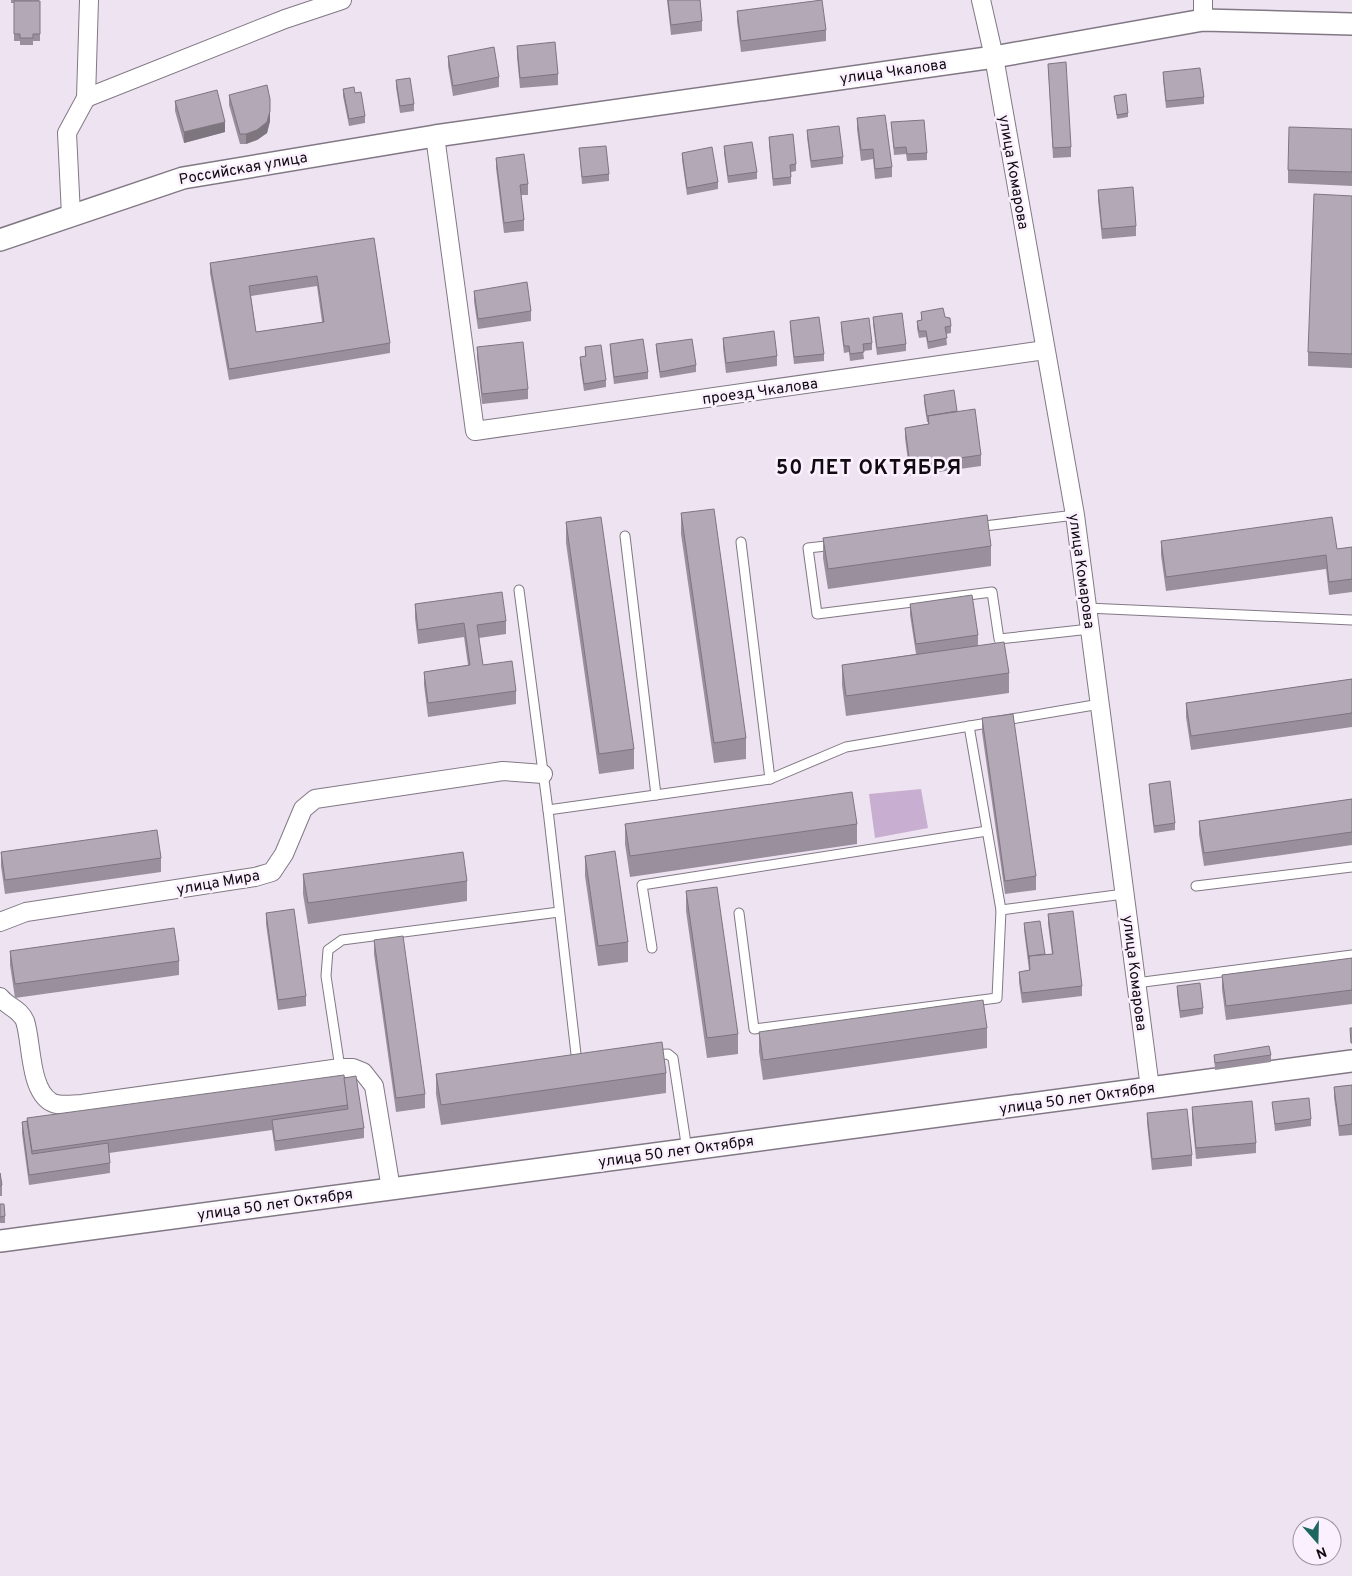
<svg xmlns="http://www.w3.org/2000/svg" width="1352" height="1576" font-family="Overpass,sans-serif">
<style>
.green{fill:#c8aed1}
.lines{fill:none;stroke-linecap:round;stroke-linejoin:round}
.service-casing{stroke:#827885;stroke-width:11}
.minor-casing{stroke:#827885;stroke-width:20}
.tertiary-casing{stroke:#827885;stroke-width:24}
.service{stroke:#fff;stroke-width:9}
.minor{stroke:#fff;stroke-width:18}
.tertiary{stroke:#fff;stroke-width:21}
.wall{fill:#9a909d;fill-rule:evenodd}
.shaded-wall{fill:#7d767f}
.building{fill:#b3a8b6;stroke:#7d767f;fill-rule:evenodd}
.labels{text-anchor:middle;stroke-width:5;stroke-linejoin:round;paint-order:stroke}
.street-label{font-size:15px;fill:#0f0b10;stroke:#fbf0fe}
.district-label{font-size:20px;font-weight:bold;letter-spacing:1px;fill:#0f0b10;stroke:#fbf0fe}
</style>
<rect width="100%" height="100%" fill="#ede3f1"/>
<path class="green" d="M 921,789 L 928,828 L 875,838 L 869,794 Z"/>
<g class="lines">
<defs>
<g id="service">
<path d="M 976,527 L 1075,515"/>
<path d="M 625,536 L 656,795"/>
<path d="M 741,542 L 770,779"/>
<path d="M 835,545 L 808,548 L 817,614 L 992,592 L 999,639 L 1090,629"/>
<path d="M 519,590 L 548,810 L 577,1063"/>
<path d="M 1087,608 L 1352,620"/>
<path d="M 969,726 L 1001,910"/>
<path d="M 548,810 L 770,779 L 846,747 L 1100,704"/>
<path d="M 1196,886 L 1352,867"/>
<path d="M 739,913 L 754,1029 L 997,998 L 1001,910 L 1124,894"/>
<path d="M 652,948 L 642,885 L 987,831"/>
<path d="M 1136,983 L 1352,955"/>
<path d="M 653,1055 L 668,1054 L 673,1058 L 687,1150"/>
<path d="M 340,1068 L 326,976 L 328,950 L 342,940 L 559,912"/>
</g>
<g id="minor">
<path d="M 981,0 L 994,57 L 1075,515 L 1150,1088"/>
<path d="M 1203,20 L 1203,0"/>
<path d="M 86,98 L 285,19 L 342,0"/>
<path d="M 435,136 L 475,431 L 1045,350"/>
<path d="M 71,215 L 67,133 L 86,98 L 89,0"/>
<path d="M 0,922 L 26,912 L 255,877 L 272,872 L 284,854 L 303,809 L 315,799 L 503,771 L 543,774"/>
<path d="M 0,997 C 8,1007 20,1009 25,1021 C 32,1042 29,1089 51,1102 C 60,1107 72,1104 82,1104 L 340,1068 L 353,1068 L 363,1072 L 374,1086 L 391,1189"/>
</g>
<g id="tertiary">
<path d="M 0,240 L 183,178 L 435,136 L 994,57 L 1203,20 L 1352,24"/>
<path d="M 0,1241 L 1352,1061"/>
</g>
</defs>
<use href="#service" class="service-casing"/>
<use href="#minor" class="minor-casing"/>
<use href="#tertiary" class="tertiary-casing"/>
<use href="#service" class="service"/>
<use href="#minor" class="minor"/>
<use href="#tertiary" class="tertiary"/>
</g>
<g class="wall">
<path d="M 11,0 L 39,0 L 39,1 L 40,1 L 40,41 L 33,41 L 33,45 L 20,45 L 20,41 L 14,41 L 14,3 L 11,3 Z"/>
<path d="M 667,0 L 700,0 L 702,21 L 702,31 L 671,35 Z"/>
<path d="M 737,11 L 826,30 L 826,41 L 741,52 L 737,21 Z"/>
<path d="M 517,46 L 558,74 L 558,85 L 520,88 L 517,57 Z"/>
<path d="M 448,56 L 499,77 L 499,87 L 453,96 L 448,66 Z"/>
<path d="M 1048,64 L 1071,147 L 1071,157 L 1053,158 Z"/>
<path d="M 1163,72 L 1204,97 L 1204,104 L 1166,108 L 1163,79 Z"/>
<path d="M 396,80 L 414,104 L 414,111 L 400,113 L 396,87 Z"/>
<path d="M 343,89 L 355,93 L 365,116 L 365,123 L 349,126 L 343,96 Z"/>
<path d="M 229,95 L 270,121 L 267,133 L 257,140 L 246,144 L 240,144 L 229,105 Z"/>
<path d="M 1114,96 L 1128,113 L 1128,117 L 1117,119 Z"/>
<path d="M 175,101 L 225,132 L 184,143 L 175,111 Z"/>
<path d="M 857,118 L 892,167 L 892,177 L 875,179 L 873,159 L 861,161 L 857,129 Z"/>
<path d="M 891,122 L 927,153 L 927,160 L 907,161 L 906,154 L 894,155 Z"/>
<path d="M 1352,129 L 1352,186 L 1288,183 L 1288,170 Z"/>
<path d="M 807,130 L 843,157 L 843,164 L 811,168 L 807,137 Z"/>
<path d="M 769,137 L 796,164 L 796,171 L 791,172 L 791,184 L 773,186 L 769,144 Z"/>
<path d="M 724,146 L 757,172 L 757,179 L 728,183 L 724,153 Z"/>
<path d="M 579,148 L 609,174 L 609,181 L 582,184 Z"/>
<path d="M 682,153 L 718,182 L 718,189 L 687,195 L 682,160 Z"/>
<path d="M 496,158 L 528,184 L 528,195 L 521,195 L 524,220 L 524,231 L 504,233 L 496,168 Z"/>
<path d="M 1098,190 L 1136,226 L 1136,236 L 1102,239 L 1098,200 Z"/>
<path d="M 1352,196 L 1352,368 L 1308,366 L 1308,352 Z"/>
<path d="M 374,238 L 390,343 L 390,353 L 229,380 L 210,273 L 210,263 ZM 317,286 L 322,322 L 256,332 L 251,296 Z"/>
<path d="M 474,291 L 531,311 L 531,321 L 478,329 L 474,301 Z"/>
<path d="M 921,312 L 945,317 L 951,326 L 951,333 L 946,334 L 947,345 L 928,349 L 926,337 L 919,338 L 917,328 L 917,321 L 921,320 Z"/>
<path d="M 873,317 L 906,344 L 906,351 L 877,355 L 873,324 Z"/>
<path d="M 790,321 L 824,354 L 824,361 L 794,364 L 790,328 Z"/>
<path d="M 841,322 L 872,343 L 872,350 L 863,351 L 864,359 L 850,361 L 849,352 L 844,353 L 841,329 Z"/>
<path d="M 723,338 L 777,356 L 777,366 L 726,373 L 723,348 Z"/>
<path d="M 610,344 L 648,372 L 648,379 L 614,384 L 610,351 Z"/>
<path d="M 656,344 L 696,365 L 696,372 L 660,378 L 656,350 Z"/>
<path d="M 477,347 L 528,389 L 528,399 L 482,404 L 477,357 Z"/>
<path d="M 585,347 L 606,380 L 606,387 L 584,391 L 580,364 L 580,357 L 585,356 Z"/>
<path d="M 924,395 L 957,412 L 981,455 L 981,466 L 910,476 L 905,438 L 905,428 L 928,424 L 928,422 L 927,422 L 924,402 Z"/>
<path d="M 681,513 L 746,738 L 746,759 L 714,763 L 681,534 Z"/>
<path d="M 566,522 L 634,749 L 634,769 L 599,774 L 566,543 Z"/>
<path d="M 823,538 L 991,546 L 991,566 L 828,589 L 823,558 Z"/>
<path d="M 1161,541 L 1337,549 L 1352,547 L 1352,592 L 1329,595 L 1326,569 L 1166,591 L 1161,555 Z"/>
<path d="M 415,604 L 506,621 L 506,634 L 479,638 L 483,665 L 516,691 L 516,704 L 428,717 L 424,685 L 424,672 L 468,665 L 464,637 L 418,644 L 415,618 Z"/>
<path d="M 910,604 L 978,635 L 978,645 L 1009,673 L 1009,693 L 846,716 L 842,685 L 842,665 L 916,654 L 910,615 Z"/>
<path d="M 1352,679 L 1352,727 L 1191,750 L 1186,717 L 1186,703 Z"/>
<path d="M 982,718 L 1036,876 L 1036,890 L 1005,894 L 982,732 Z"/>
<path d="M 1149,784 L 1175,823 L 1175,830 L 1154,833 L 1149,791 Z"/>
<path d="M 1352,799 L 1352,845 L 1204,866 L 1199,834 L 1199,821 Z"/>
<path d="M 625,824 L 857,824 L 857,844 L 630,877 L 625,844 Z"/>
<path d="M 1,852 L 161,858 L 161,872 L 5,894 L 1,866 Z"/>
<path d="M 585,856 L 628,942 L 628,962 L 598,966 L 585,876 Z"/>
<path d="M 303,874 L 467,881 L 467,901 L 308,924 L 303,894 Z"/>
<path d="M 686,891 L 738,1034 L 738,1054 L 707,1058 L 686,911 Z"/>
<path d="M 266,913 L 306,996 L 306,1006 L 278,1010 L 266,924 Z"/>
<path d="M 1048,914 L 1082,986 L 1082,996 L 1022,1003 L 1019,982 L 1019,972 L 1029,970 L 1024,930 L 1024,923 L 1045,954 L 1052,954 L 1048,924 Z"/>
<path d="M 374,940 L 425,1094 L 425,1108 L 396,1112 L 374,954 Z"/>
<path d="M 10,951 L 179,961 L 179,975 L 15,998 L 10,965 Z"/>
<path d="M 1352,958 L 1352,1004 L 1226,1020 L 1222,989 L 1222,975 Z"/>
<path d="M 1177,986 L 1203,1008 L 1203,1014 L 1180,1018 L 1177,993 Z"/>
<path d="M 987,1028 L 987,1048 L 763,1080 L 759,1052 L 759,1032 Z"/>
<path d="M 1214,1055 L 1271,1055 L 1271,1062 L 1215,1070 Z"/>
<path d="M 666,1073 L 666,1093 L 441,1125 L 436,1094 L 436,1074 Z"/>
<path d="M 344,1078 L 364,1128 L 364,1138 L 275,1151 L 272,1130 L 109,1153 L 110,1163 L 110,1173 L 29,1185 L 22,1133 L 22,1122 L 27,1121 L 27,1118 Z"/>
<path d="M 1352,1085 L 1352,1135 L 1339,1136 L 1334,1097 L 1334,1087 Z"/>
<path d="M 1272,1102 L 1311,1119 L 1311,1126 L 1275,1131 Z"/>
<path d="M 1192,1107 L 1256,1143 L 1256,1153 L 1196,1159 L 1192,1118 Z"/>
<path d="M 1147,1113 L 1192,1155 L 1192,1166 L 1152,1170 L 1147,1123 Z"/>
<path d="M 0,1173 L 2,1185 L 2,1196 L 0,1196 Z"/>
<path d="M 0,1204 L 5,1216 L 5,1223 L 0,1223 Z"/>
</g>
<g class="shaded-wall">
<path d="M 270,111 L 270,121 L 267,133 L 257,140 L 246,144 L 246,134 Z"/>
<path d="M 225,122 L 225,132 L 184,143 L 184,132 Z"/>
</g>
<g class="building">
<path d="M 668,0 L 700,0 L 702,21 L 671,25 Z"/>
<path d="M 822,0 L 826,30 L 741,41 L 737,11 Z"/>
<path d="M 14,1 L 40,1 L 40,34 L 33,34 L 33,38 L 20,38 L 20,34 L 14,34 Z"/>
<path d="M 555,42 L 558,74 L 520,78 L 517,46 Z"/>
<path d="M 494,47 L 499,77 L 453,86 L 448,56 Z"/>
<path d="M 1066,62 L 1071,147 L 1053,148 L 1048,64 Z"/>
<path d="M 1200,68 L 1204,97 L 1166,101 L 1163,72 Z"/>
<path d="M 410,78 L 414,104 L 400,106 L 396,80 Z"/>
<path d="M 267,85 L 270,99 L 270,111 L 267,122 L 257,130 L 246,134 L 240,134 L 229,95 Z"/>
<path d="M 354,87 L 355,93 L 361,92 L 365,116 L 349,119 L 343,89 Z"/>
<path d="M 217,90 L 225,122 L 184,132 L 175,101 Z"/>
<path d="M 1126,94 L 1128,113 L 1117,115 L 1114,96 Z"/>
<path d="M 885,115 L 892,167 L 875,169 L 873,149 L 861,150 L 857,118 Z"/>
<path d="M 924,120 L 927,153 L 907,154 L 906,147 L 894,148 L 891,122 Z"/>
<path d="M 839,126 L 843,157 L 811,161 L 807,130 Z"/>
<path d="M 1289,127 L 1352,129 L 1352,172 L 1288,170 Z"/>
<path d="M 793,134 L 796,164 L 790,165 L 791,177 L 773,179 L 769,137 Z"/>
<path d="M 752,142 L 757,172 L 728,176 L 724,146 Z"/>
<path d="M 606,146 L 609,174 L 582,177 L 579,148 Z"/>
<path d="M 712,147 L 718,182 L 687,188 L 682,153 Z"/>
<path d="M 524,154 L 528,184 L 520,185 L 524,220 L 504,223 L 496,158 Z"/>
<path d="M 1133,187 L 1136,226 L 1102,229 L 1098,190 Z"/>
<path d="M 1314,194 L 1352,196 L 1352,354 L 1308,352 Z"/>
<path d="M 374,238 L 390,343 L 229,369 L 210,263 ZM 317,276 L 324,322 L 256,332 L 249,286 Z"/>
<path d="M 527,282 L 531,311 L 478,319 L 474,291 Z"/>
<path d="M 943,308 L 945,317 L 950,318 L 951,326 L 945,327 L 947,338 L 928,342 L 926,331 L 919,331 L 917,321 L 922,320 L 921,312 Z"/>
<path d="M 902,313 L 906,344 L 877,348 L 873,317 Z"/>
<path d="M 819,317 L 824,354 L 794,357 L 790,321 Z"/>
<path d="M 869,318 L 872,343 L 863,344 L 864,352 L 850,354 L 849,346 L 844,346 L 841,322 Z"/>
<path d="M 774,331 L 777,356 L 726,363 L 723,338 Z"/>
<path d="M 643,339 L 648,372 L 614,377 L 610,344 Z"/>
<path d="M 692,339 L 696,365 L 660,372 L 656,344 Z"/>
<path d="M 523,342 L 528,389 L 482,394 L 477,347 Z"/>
<path d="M 601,345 L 606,380 L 584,384 L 580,357 L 586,356 L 585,347 Z"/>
<path d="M 954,390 L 957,411 L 927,416 L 924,395 Z"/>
<path d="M 975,409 L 981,455 L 910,465 L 905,428 L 929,424 L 928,416 Z"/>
<path d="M 714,509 L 746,738 L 714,743 L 681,513 Z"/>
<path d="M 987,515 L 991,546 L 828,569 L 823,538 Z"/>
<path d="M 601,517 L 634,749 L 599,754 L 566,522 Z"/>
<path d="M 1332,517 L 1337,549 L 1352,547 L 1352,579 L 1329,582 L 1326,555 L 1166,577 L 1161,541 Z"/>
<path d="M 502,592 L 506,621 L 477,625 L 483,665 L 512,661 L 516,691 L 428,703 L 424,672 L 470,665 L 464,623 L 418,630 L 415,604 Z"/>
<path d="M 972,595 L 978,635 L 916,644 L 910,604 Z"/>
<path d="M 1004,642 L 1009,673 L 846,696 L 842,665 Z"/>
<path d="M 1352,679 L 1352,713 L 1191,736 L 1186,703 Z"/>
<path d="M 1013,714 L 1036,876 L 1005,881 L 982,718 Z"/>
<path d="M 1170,781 L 1175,823 L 1154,826 L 1149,784 Z"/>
<path d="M 852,792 L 857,824 L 630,856 L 625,824 Z"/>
<path d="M 1352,799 L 1352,832 L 1204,853 L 1199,821 Z"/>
<path d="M 157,830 L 161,858 L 5,880 L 1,852 Z"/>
<path d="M 615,851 L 628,942 L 598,946 L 585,856 Z"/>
<path d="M 463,852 L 467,881 L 308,903 L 303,874 Z"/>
<path d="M 717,887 L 738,1034 L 707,1038 L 686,891 Z"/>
<path d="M 294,909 L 306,996 L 278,1000 L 266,913 Z"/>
<path d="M 1073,911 L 1082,986 L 1022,993 L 1019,972 L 1030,970 L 1029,956 L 1053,954 L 1048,914 Z"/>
<path d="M 1040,921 L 1045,954 L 1029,956 L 1029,959 L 1024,923 Z"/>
<path d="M 174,928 L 179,961 L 15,984 L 10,951 Z"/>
<path d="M 403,936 L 425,1094 L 396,1098 L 374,940 Z"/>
<path d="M 1352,958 L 1352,990 L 1226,1006 L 1222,975 Z"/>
<path d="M 1200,983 L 1203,1008 L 1180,1011 L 1177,986 Z"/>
<path d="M 983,1000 L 987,1028 L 763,1060 L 759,1032 Z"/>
<path d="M 1350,1028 L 1352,1028 L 1352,1043 L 1351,1043 Z"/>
<path d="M 662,1042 L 666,1073 L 441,1105 L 436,1074 Z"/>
<path d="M 1269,1046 L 1271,1055 L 1215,1063 L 1214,1055 Z"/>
<path d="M 344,1075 L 348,1105 L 32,1151 L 27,1118 Z"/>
<path d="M 356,1076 L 364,1128 L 275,1141 L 272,1120 L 348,1109 L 344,1078 Z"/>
<path d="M 1352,1085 L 1352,1124 L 1339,1126 L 1334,1087 Z"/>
<path d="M 1309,1098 L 1311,1119 L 1275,1124 L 1272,1102 Z"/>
<path d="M 1252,1101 L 1256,1143 L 1196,1148 L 1192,1107 Z"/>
<path d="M 1187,1109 L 1192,1155 L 1152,1159 L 1147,1113 Z"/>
<path d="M 27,1121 L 32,1154 L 108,1143 L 110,1163 L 29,1175 L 22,1122 Z"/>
<path d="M 0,1173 L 2,1185 L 0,1186 Z"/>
<path d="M 0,1204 L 4,1204 L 5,1216 L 0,1217 Z"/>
</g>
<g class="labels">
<g class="street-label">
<text transform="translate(893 71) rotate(-8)" y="5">улица Чкалова</text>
<text transform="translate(243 168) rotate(-10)" y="5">Российская улица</text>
<text transform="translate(1014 172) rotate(80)" y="5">улица Комарова</text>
<text transform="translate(760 391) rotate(-8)" y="5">проезд Чкалова</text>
<text transform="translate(1082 571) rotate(82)" y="5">улица Комарова</text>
<text transform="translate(218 882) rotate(-10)" y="5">улица Мира</text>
<text transform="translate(1135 973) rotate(83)" y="5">улица Комарова</text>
<text transform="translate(1077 1098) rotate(-8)" y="5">улица 50 лет Октября</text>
<text transform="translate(676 1151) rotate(-8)" y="5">улица 50 лет Октября</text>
<text transform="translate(275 1204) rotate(-8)" y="5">улица 50 лет Октября</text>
</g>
<g class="district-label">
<text x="869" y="474">50 ЛЕТ ОКТЯБРЯ</text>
</g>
</g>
<g transform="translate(1317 1541) rotate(160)"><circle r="24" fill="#fbf0fe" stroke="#9d949f"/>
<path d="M0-4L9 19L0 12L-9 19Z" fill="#1c675f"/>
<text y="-8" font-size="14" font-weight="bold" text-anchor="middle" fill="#0f0b10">N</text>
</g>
</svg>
